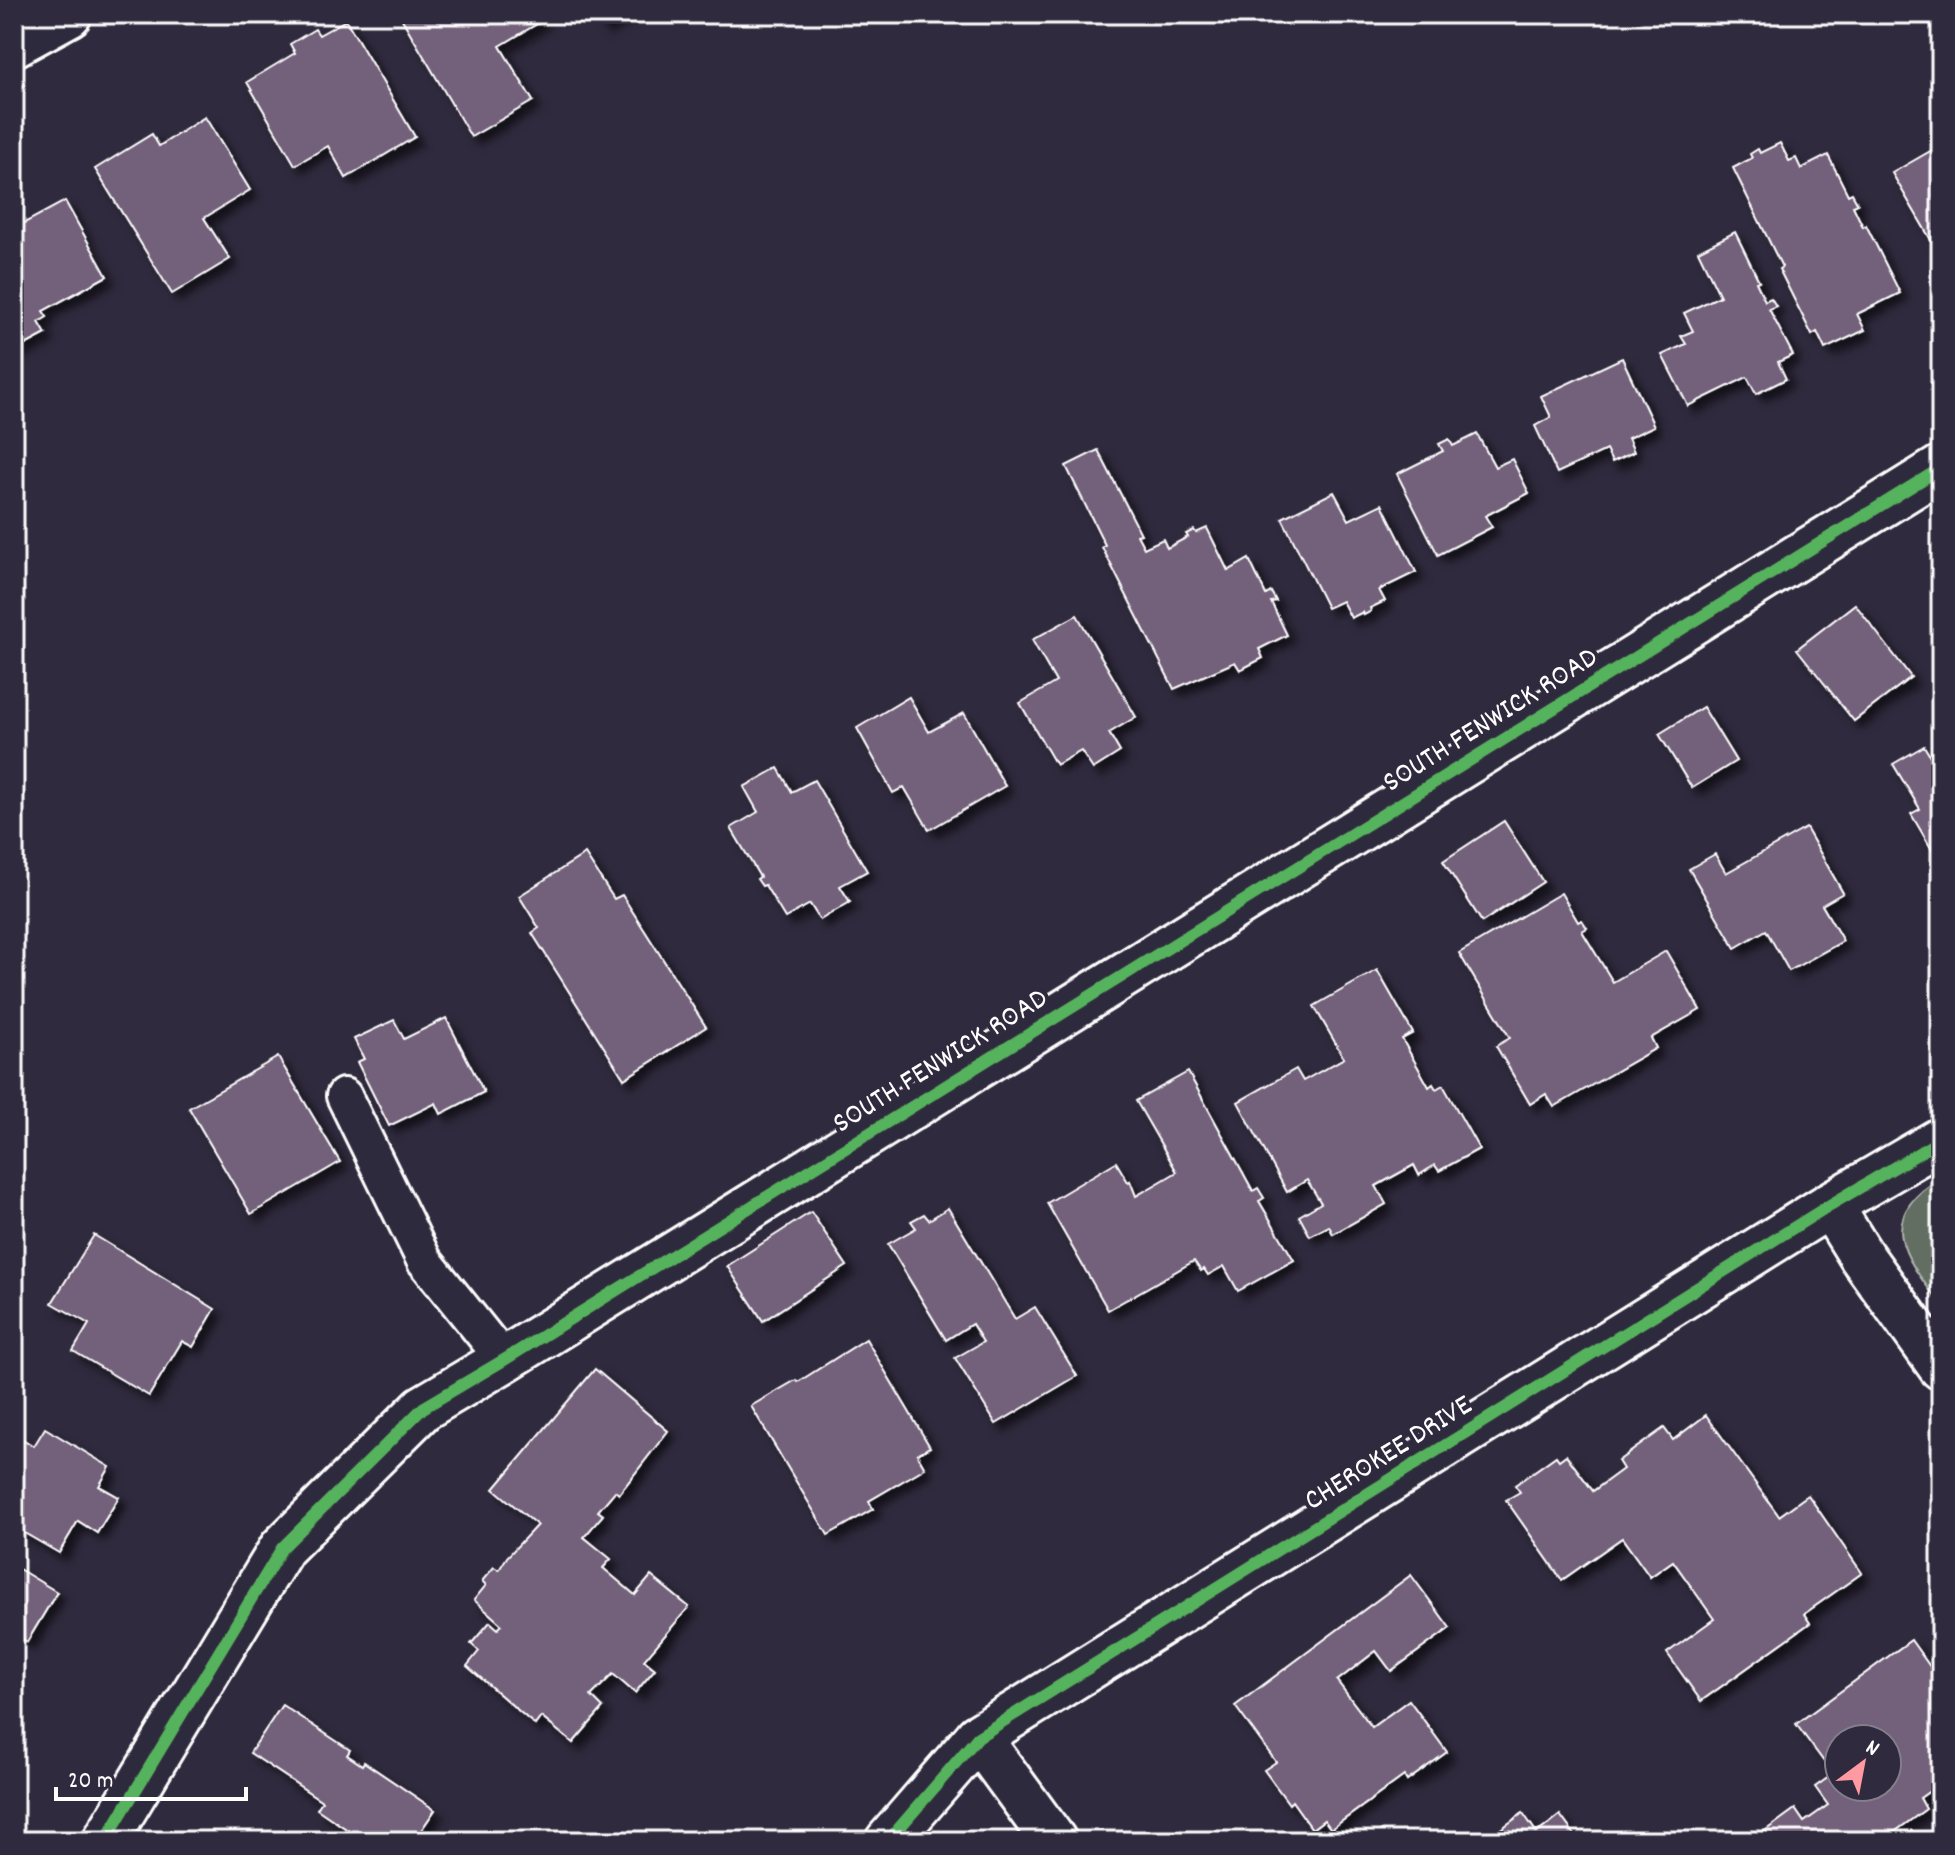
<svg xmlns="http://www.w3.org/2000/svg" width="1955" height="1855" font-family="Dekko,sans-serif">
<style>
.green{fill:#636e62;stroke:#b1b6b0;stroke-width:2}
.building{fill:#73607a;stroke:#fff;stroke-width:2;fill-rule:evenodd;filter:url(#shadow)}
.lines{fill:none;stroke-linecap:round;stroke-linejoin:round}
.lane-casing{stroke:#fff;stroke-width:40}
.street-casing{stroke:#fff;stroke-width:50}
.secondary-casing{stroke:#fff;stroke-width:50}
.lane{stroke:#2f2a3d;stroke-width:34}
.street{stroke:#2f2a3d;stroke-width:44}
.secondary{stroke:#2f2a3d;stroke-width:44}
.cycleway-casing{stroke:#2f2a3d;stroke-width:17}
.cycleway{stroke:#56b35d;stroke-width:12}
.labels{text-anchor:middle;stroke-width:8;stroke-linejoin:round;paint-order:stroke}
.street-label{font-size:30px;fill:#fff;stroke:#2f2a3d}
</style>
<defs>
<filter id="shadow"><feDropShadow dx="7" dy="7" stdDeviation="4" flood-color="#0009"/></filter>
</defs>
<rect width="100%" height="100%" fill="#2f2a3d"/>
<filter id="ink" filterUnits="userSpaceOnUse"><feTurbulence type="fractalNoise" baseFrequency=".0125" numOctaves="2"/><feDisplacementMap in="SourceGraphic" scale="16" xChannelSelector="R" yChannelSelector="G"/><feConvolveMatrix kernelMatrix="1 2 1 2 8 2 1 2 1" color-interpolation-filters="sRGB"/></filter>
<g filter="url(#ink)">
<path class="green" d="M 1939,1179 L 1941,1181 L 1941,1305 C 1906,1259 1873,1219 1939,1179 Z"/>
<g class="building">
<path d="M 399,14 L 538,14 L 542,21 L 500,46 L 533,101 L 471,137 Z"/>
<path d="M 595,14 L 625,14 L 603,27 Z"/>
<path d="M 346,20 L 415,137 L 346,178 L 328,146 L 295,165 L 247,82 L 295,53 L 290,44 L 315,29 L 319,35 Z"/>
<path d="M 205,117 L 250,190 L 204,218 L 230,259 L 172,294 L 95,169 L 152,134 L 159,146 Z"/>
<path d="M 1780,143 L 1789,161 L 1796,158 L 1801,169 L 1828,155 L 1848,195 L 1852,193 L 1858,204 L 1853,206 L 1863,227 L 1866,225 L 1900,293 L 1857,314 L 1865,330 L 1825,349 L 1817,332 L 1812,335 L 1779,269 L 1782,267 L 1733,168 L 1752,158 L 1750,154 L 1758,149 L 1760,153 Z"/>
<path d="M 1941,145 L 1941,257 L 1892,173 Z"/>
<path d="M 65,201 L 107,276 L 43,311 L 47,317 L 39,322 L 46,334 L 14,351 L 14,216 L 19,226 Z"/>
<path d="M 1735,232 L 1759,281 L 1756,282 L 1765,301 L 1771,298 L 1776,306 L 1769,309 L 1793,355 L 1778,362 L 1786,379 L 1756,394 L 1747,377 L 1688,406 L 1662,355 L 1686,344 L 1681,336 L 1693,331 L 1684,313 L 1720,296 L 1698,251 Z"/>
<path d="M 1622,358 L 1654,426 L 1628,438 L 1634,452 L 1612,462 L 1606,450 L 1557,473 L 1535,426 L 1551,417 L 1541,396 Z"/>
<path d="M 1477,434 L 1495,467 L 1512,459 L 1529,493 L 1485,516 L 1492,527 L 1438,555 L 1397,474 L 1443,451 L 1439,444 L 1449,439 L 1453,446 Z"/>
<path d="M 1098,450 L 1141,534 L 1137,535 L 1144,548 L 1163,539 L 1167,548 L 1188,537 L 1186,534 L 1194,530 L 1196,533 L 1207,528 L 1228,571 L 1249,559 L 1266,595 L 1271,592 L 1276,601 L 1271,602 L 1287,635 L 1259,649 L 1263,658 L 1240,670 L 1235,662 L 1174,689 L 1102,547 L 1105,545 L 1066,466 Z"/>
<path d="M 1334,492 L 1349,520 L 1382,504 L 1416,572 L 1379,590 L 1385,601 L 1370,608 L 1371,611 L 1364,615 L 1363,612 L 1351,618 L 1342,601 L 1327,608 L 1282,518 Z"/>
<path d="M 1855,604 L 1911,677 L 1854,721 L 1797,649 Z"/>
<path d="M 1077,615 L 1136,717 L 1109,733 L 1120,752 L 1093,769 L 1081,751 L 1056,765 L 1020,703 L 1056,682 L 1032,640 Z"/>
<path d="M 909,697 L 929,732 L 964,713 L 1005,786 L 929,830 L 904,787 L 893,793 L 857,728 Z"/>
<path d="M 1703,707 L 1736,761 L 1692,788 L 1659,734 Z"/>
<path d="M 1924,746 L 1941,774 L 1941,865 L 1911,814 L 1920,809 L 1893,764 Z"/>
<path d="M 778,768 L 792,792 L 814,780 L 867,871 L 840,886 L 850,902 L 820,920 L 810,904 L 785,918 L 765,885 L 762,886 L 757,879 L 760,877 L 731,828 L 758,812 L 744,787 Z"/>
<path d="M 1504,821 L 1543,882 L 1482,922 L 1443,861 Z"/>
<path d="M 1806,828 L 1843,893 L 1822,905 L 1843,941 L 1789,971 L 1766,930 L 1735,948 L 1689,869 L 1715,854 L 1726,873 Z"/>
<path d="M 585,854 L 614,899 L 622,895 L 706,1027 L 624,1079 L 532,933 L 539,928 L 519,896 Z"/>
<path d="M 1561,893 L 1578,922 L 1582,920 L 1587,928 L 1582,931 L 1613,982 L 1666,951 L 1700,1010 L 1651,1038 L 1656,1048 L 1554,1107 L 1546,1094 L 1530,1104 L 1496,1046 L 1510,1038 L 1459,953 Z"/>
<path d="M 1377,970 L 1413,1033 L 1402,1039 L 1429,1087 L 1433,1084 L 1436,1089 L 1443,1085 L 1479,1149 L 1439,1171 L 1435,1165 L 1419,1175 L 1414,1165 L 1376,1186 L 1386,1204 L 1333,1234 L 1329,1226 L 1310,1236 L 1299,1216 L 1321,1203 L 1307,1180 L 1287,1192 L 1238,1102 L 1296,1069 L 1303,1081 L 1344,1058 L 1314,1006 Z"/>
<path d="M 446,1018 L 484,1092 L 441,1114 L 436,1103 L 389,1126 L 357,1062 L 364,1059 L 354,1039 L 394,1020 L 404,1039 Z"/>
<path d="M 278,1057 L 340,1162 L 251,1214 L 189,1108 Z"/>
<path d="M 1188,1072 L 1253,1191 L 1258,1188 L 1264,1198 L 1259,1201 L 1294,1260 L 1238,1291 L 1224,1266 L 1208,1275 L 1204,1269 L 1201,1271 L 1194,1261 L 1108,1310 L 1047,1203 L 1116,1162 L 1128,1182 L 1130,1181 L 1136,1196 L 1177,1172 L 1136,1101 Z"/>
<path d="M 948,1208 L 1015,1319 L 1035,1307 L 1077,1376 L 996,1424 L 955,1358 L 983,1342 L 972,1324 L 946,1340 L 888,1244 L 916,1228 L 911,1221 L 924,1214 L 929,1220 Z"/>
<path d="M 811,1212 L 847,1266 L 763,1321 L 727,1266 Z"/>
<path d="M 94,1235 L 215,1309 L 193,1347 L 182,1341 L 149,1396 L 73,1351 L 89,1324 L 52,1303 Z"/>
<path d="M 866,1339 L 930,1447 L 917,1454 L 925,1468 L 869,1501 L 873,1509 L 828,1535 L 751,1406 L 796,1380 L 798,1382 Z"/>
<path d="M 595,1369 L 668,1431 L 619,1494 L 615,1491 L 598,1511 L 603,1515 L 584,1537 L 611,1559 L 603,1568 L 635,1595 L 651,1576 L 689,1607 L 644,1660 L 655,1669 L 635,1693 L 613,1674 L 591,1696 L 603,1708 L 573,1743 L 541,1717 L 535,1725 L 467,1666 L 479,1651 L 471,1644 L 490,1622 L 498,1629 L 502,1625 L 474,1600 L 486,1585 L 482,1581 L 494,1567 L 499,1570 L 507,1557 L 537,1525 L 494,1489 Z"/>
<path d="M 1706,1415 L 1779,1516 L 1808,1495 L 1862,1573 L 1804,1614 L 1810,1623 L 1701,1701 L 1667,1653 L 1714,1619 L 1673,1561 L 1650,1577 L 1622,1538 L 1562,1580 L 1506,1500 L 1520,1492 L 1515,1485 L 1556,1456 L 1559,1460 L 1566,1455 L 1593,1491 L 1623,1469 L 1618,1461 L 1664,1428 L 1673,1440 Z"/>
<path d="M 45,1428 L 110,1467 L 99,1486 L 119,1497 L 97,1533 L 78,1521 L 59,1553 L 14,1527 L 14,1434 L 34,1446 Z"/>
<path d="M 14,1566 L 57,1592 L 27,1642 L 14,1634 Z"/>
<path d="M 1411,1575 L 1450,1628 L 1391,1671 L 1376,1651 L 1337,1681 L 1372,1727 L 1409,1700 L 1447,1752 L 1407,1781 L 1404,1776 L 1331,1829 L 1324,1820 L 1312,1829 L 1292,1801 L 1289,1804 L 1264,1770 L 1276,1762 L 1235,1706 Z"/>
<path d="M 1911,1640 L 1941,1682 L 1941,1783 L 1920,1798 L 1926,1809 L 1882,1841 L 1751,1841 L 1795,1809 L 1804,1822 L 1828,1805 L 1815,1787 L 1833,1774 L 1796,1724 ZM 1839,1739 L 1887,1739 L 1887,1787 L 1839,1787 Z"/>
<path d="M 282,1705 L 350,1750 L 347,1755 L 362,1765 L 364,1762 L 435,1810 L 422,1829 L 438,1840 L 443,1833 L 455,1841 L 364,1841 L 317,1809 L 322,1801 L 250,1753 Z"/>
<path d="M 1523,1813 L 1537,1833 L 1560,1815 L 1579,1841 L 1484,1841 Z"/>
</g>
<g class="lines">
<defs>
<path id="lane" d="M 344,1096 L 424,1260 L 504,1360"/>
<g id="street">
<path d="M 14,44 L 69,14"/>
<path d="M 1830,1205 L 1862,1257 L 1941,1367"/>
<path d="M 978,1737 L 1054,1841"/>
<path d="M 888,1841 L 978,1737 L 1830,1205 L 1941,1140"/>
</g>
<path id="secondary" d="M 105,1841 L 282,1548 L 423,1408 L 504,1360 L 1941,468"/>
</defs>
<use href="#lane" class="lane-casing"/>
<use href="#street" class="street-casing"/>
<use href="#secondary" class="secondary-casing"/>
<use href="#lane" class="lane"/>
<use href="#street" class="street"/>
<use href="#secondary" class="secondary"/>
<defs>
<g id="cycleway">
<path d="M 105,1841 L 282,1548 L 423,1408 L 504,1360 L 1941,468"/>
<path d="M 888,1841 L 978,1737 L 1830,1205 L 1941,1140"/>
</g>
</defs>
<use href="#cycleway" class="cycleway-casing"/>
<use href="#cycleway" class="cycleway"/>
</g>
</g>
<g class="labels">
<g class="street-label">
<text transform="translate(1489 718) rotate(-32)" y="10">SOUTH FENWICK ROAD</text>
<text transform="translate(939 1059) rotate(-32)" y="10">SOUTH FENWICK ROAD</text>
<text transform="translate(1387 1451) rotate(-32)" y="10">CHEROKEE DRIVE</text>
</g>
</g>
<rect width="1955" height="1855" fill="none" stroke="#2f2a3d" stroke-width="48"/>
<rect x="24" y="24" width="1907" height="1807" fill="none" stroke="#fff" stroke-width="3" filter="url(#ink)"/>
<g transform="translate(1863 1763) rotate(32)"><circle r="38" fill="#2f2a3d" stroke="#827f8b" stroke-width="2"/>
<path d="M0-6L14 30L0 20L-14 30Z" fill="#ff9aa2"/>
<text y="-12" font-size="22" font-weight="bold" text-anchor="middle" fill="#ffffff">N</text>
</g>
<path d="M56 1787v12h190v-12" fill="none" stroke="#ffffff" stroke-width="4"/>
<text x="68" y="1787" font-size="24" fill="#ffffff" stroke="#2f2a3d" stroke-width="6" paint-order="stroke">20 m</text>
</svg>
